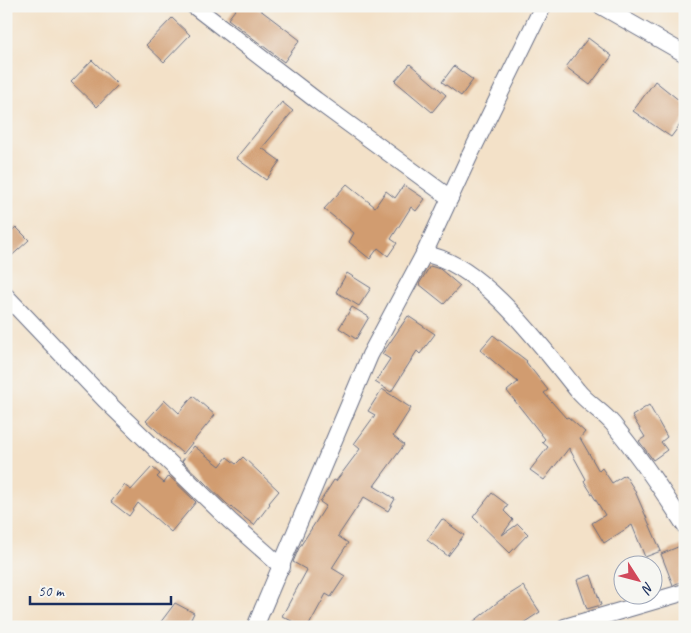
<svg xmlns="http://www.w3.org/2000/svg" width="691" height="633" font-family="Caveat,sans-serif">
<style>
.building{fill:#d19c6f}
.lines{fill:none;stroke-linecap:round;stroke-linejoin:round}
.minor-casing{stroke:#676d83;stroke-width:18}
.minor{stroke:#fff;stroke-width:16}
</style>
<rect width="100%" height="100%" fill="#f6f6f2"/>
<filter id="ink" filterUnits="userSpaceOnUse"><feTurbulence type="fractalNoise" baseFrequency=".02" numOctaves="2"/><feDisplacementMap in="SourceGraphic" scale="10" xChannelSelector="R" yChannelSelector="G"/><feConvolveMatrix kernelMatrix="1 2 1 2 8 2 1 2 1" color-interpolation-filters="sRGB"/></filter>
<filter id="wash" filterUnits="userSpaceOnUse"><feTurbulence type="fractalNoise" baseFrequency=".0096" numOctaves="4" result="noise"/><feDisplacementMap in="SourceGraphic" scale="20" xChannelSelector="R" yChannelSelector="G"/><feGaussianBlur stdDeviation="1.12" result="paint"/><feColorMatrix in="noise" values="0 0 0 0 0 0 0 0 0 0 0 0 0 0 0 0 0 1.4 0 .05"/><feComposite in="paint" operator="in"/></filter>
<g filter="url(#wash)">
<rect width="100%" height="100%" fill="#f3e1c8"/>
<g id="blocks">
<g class="building">
<path d="M 238,6 L 255,6 L 300,40 L 284,62 L 228,19 Z"/>
<path d="M 172,18 L 190,35 L 164,62 L 146,45 Z"/>
<path d="M 588,38 L 612,56 L 590,85 L 566,67 Z"/>
<path d="M 92,60 L 118,85 L 97,107 L 71,82 Z"/>
<path d="M 410,64 L 446,95 L 432,112 L 395,81 Z"/>
<path d="M 454,66 L 473,80 L 461,96 L 442,82 Z"/>
<path d="M 655,81 L 685,105 L 685,118 L 671,137 L 633,111 Z"/>
<path d="M 282,102 L 293,111 L 262,148 L 280,161 L 266,180 L 236,158 Z"/>
<path d="M 347,184 L 375,207 L 386,191 L 395,198 L 404,185 L 425,199 L 416,211 L 411,207 L 391,239 L 397,243 L 388,256 L 378,248 L 370,259 L 349,242 L 354,233 L 324,209 Z"/>
<path d="M 16,227 L 29,240 L 6,261 L 6,236 Z"/>
<path d="M 430,266 L 440,269 L 460,286 L 444,304 L 419,284 Z"/>
<path d="M 347,273 L 371,288 L 359,306 L 336,292 Z"/>
<path d="M 352,307 L 369,317 L 356,339 L 339,328 Z"/>
<path d="M 408,316 L 435,334 L 420,354 L 417,351 L 391,392 L 375,382 L 390,359 L 382,354 Z"/>
<path d="M 493,335 L 527,361 L 526,362 L 548,390 L 544,393 L 566,418 L 568,417 L 585,432 L 580,438 L 599,471 L 602,468 L 612,483 L 625,475 L 634,489 L 661,551 L 645,557 L 632,525 L 604,543 L 592,523 L 605,515 L 584,481 L 586,479 L 569,448 L 544,480 L 530,470 L 548,447 L 542,442 L 545,439 L 507,391 L 518,382 L 480,350 Z"/>
<path d="M 382,389 L 411,408 L 393,436 L 404,445 L 374,486 L 395,499 L 388,511 L 364,497 L 338,536 L 348,543 L 332,568 L 345,576 L 331,597 L 326,594 L 308,627 L 303,627 L 282,616 L 307,570 L 293,562 L 299,548 L 326,506 L 320,502 L 334,480 L 336,481 L 360,449 L 354,444 L 375,415 L 368,411 Z"/>
<path d="M 193,396 L 215,415 L 183,454 L 146,421 L 165,400 L 179,413 Z"/>
<path d="M 649,405 L 667,437 L 661,442 L 667,450 L 653,460 L 639,441 L 645,437 L 632,416 Z"/>
<path d="M 194,446 L 220,466 L 227,457 L 236,464 L 243,457 L 279,491 L 269,503 L 270,504 L 254,525 L 227,504 L 182,461 Z"/>
<path d="M 152,467 L 160,474 L 157,477 L 164,483 L 169,476 L 196,502 L 171,532 L 138,503 L 129,516 L 111,502 L 124,485 L 131,490 Z"/>
<path d="M 492,493 L 508,505 L 504,511 L 513,520 L 502,535 L 518,524 L 528,534 L 510,553 L 473,517 Z"/>
<path d="M 442,519 L 464,535 L 448,556 L 427,540 Z"/>
<path d="M 685,544 L 685,580 L 673,585 L 661,554 Z"/>
<path d="M 591,575 L 601,605 L 587,609 L 577,580 Z"/>
<path d="M 523,586 L 540,612 L 517,627 L 467,627 L 499,601 Z"/>
<path d="M 175,603 L 194,613 L 187,627 L 157,627 Z"/>
</g>
</g>
</g>
<g filter="url(#ink)">
<use href="#blocks" fill-opacity="0" stroke="#676d83" stroke-width="1"/>
<g class="lines">
<defs>
<g id="minor">
<path d="M 194,6 L 316,100 L 450,198"/>
<path d="M 601,6 L 685,54"/>
<path d="M 424,254 C 480,261 543,348 577,390 C 587,403 602,411 613,424 C 639,456 663,491 685,526"/>
<path d="M 6,296 L 105,400 L 230,521 L 282,567"/>
<path d="M 255,627 L 370,355 L 424,254 L 469,157 L 543,6"/>
<path d="M 565,627 L 685,592"/>
</g>
</defs>
<use href="#minor" class="minor-casing"/>
<use href="#minor" class="minor"/>
</g>
</g>
<rect width="691" height="633" fill="none" stroke="#f6f6f2" stroke-width="25"/>
<g transform="translate(638 580) rotate(126)"><circle r="24" fill="#f6f6f2" stroke="#9ea6b7"/>
<path d="M0-4L9 19L0 12L-9 19Z" fill="#d1495b"/>
<text y="-8" font-size="14" font-weight="bold" text-anchor="middle" fill="#1b2f5e">N</text>
</g>
<path d="M30 596v8h141v-8" fill="none" stroke="#1b2f5e" stroke-width="2.5"/>
<text x="38" y="596" font-size="15" fill="#1b2f5e" stroke="#f6f6f2" stroke-width="4" paint-order="stroke">50 m</text>
</svg>
